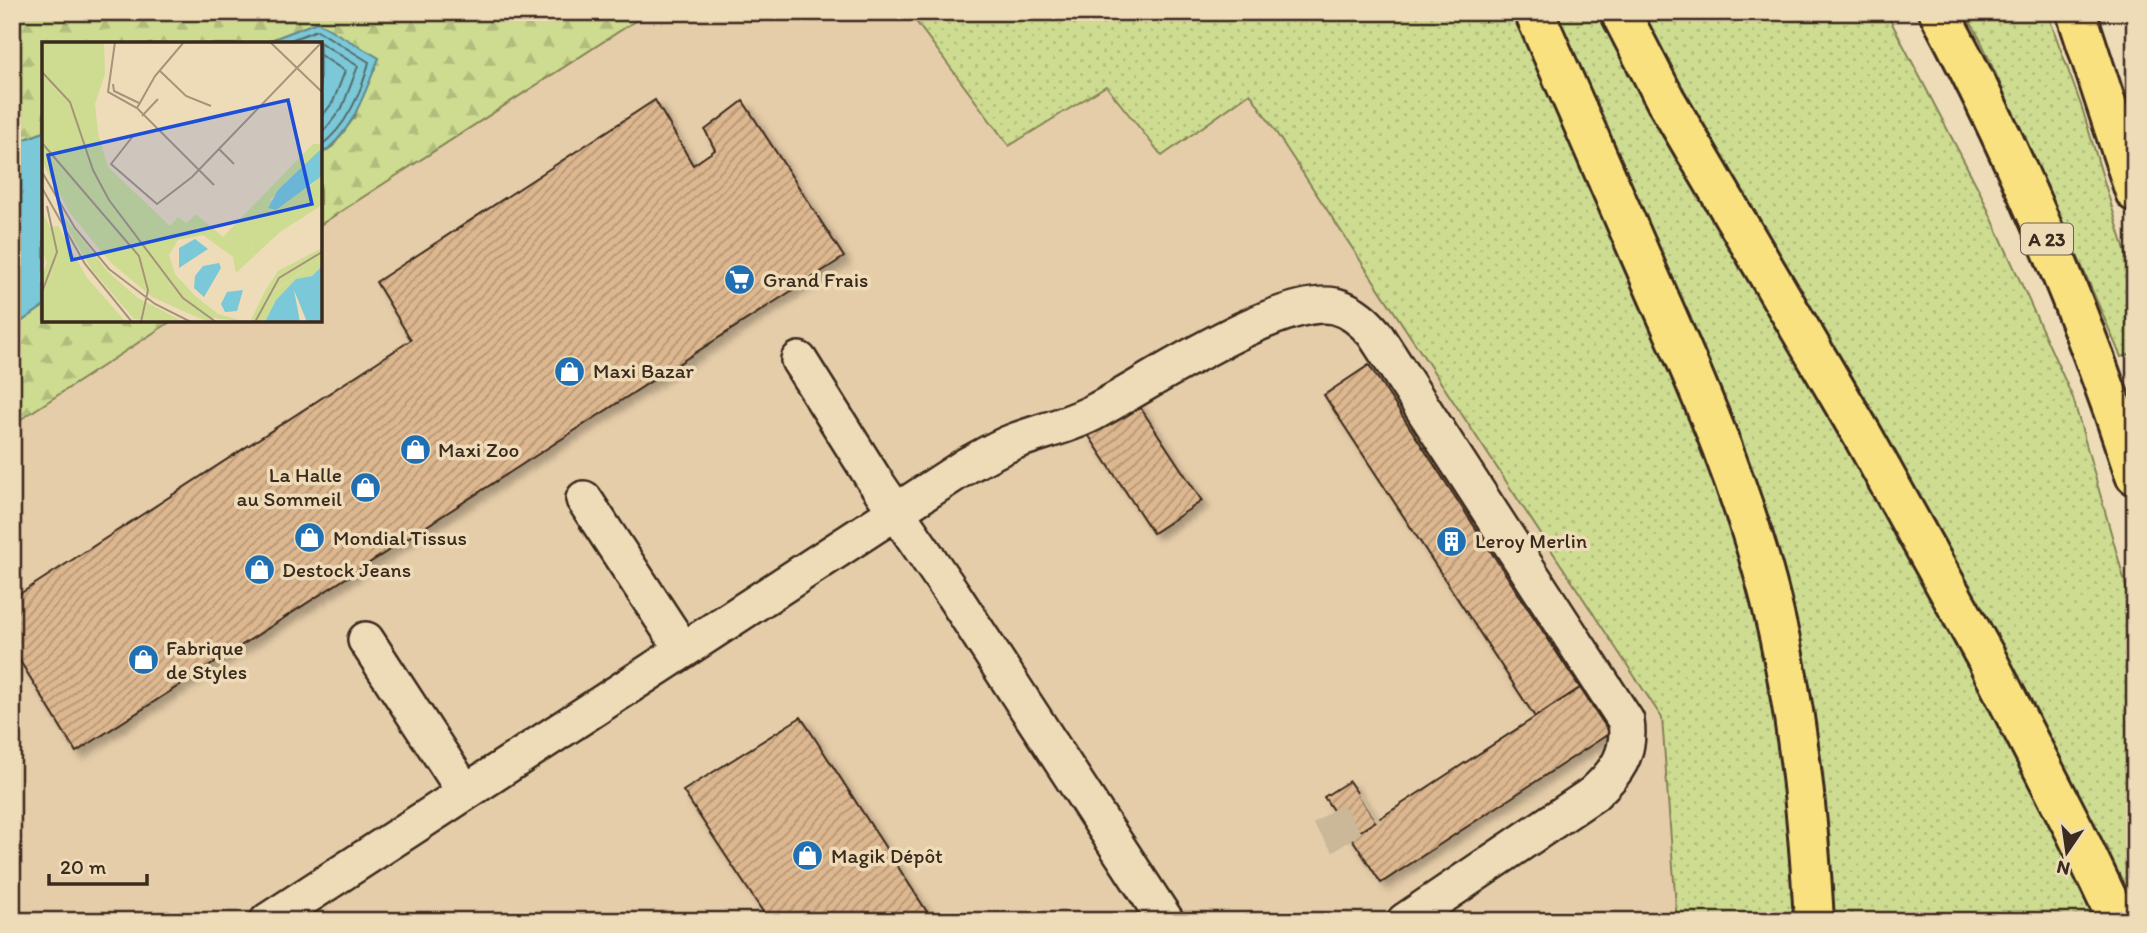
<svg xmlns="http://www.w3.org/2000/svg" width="2147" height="933" font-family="Itim,sans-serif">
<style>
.built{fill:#e6cda9}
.grass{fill:url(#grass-dots);stroke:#848357;stroke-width:2}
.forest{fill:url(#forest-firs);stroke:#848357;stroke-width:2}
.water{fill:#7ac8d8;stroke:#61898e;stroke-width:2}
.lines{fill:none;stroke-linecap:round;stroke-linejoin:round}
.shore{stroke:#546968;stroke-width:2}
.building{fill:url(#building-hatch);stroke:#3b2a1e;stroke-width:2;filter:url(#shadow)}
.minor-tunnel{stroke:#cab899;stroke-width:35;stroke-dasharray:35 18;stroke-linecap:butt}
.minor-casing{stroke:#3b2a1e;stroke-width:40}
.highway-casing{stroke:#3b2a1e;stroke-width:44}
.minor{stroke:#eedbb8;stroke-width:35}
.highway{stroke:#fae180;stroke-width:38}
.labels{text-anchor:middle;stroke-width:7;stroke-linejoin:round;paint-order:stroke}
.shield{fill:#eedbb8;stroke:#715f4c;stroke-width:2}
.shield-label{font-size:19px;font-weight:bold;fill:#3b2a1e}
.poi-label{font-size:21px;fill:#3b2a1e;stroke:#eedbb8;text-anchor:start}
.inset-road{fill:none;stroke:#a6947a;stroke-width:2}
.view{fill:#1d4ed8;fill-opacity:0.15;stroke:#1d4ed8;stroke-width:3.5}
.inset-edge{fill:none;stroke:#3b2a1e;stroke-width:3.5}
</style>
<defs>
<pattern id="grass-dots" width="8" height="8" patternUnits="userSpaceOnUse" patternTransform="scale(1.75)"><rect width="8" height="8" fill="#cddc90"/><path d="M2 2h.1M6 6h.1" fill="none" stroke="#b1bd7c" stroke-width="1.8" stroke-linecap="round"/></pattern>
<pattern id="forest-firs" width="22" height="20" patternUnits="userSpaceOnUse" patternTransform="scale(1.75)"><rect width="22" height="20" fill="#cddc90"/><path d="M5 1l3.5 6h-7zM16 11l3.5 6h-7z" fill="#b1bd7c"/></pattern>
<pattern id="building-hatch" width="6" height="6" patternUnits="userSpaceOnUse" patternTransform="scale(1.75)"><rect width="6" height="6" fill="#ddb78f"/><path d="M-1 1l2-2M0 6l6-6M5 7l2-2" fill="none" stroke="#b49574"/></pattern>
<filter id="shadow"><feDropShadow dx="6" dy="6" stdDeviation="3.5" flood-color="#0004"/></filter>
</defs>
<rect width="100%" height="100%" fill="#eedbb8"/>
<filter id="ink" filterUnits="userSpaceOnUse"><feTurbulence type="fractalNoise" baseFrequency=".0143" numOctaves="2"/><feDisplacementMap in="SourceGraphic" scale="14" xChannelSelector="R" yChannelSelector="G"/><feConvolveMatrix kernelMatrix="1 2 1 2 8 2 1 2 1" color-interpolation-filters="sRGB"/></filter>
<g filter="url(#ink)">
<path class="built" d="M 649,12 L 909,12 L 1009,146 L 1106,86 L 1162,156 L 1250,93 L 1662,718 L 1677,921 L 12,921 L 12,425 L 173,320 L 320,320 L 320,225 Z"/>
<g class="grass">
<path d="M 909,12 L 1886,12 L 1979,190 L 2073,398 L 2135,618 L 2135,921 L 1677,921 L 1662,718 L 1250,93 L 1162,156 L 1106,86 L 1009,146 Z"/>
<path d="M 1965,12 L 2047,12 L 2082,108 L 2135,284 L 2135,353 L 2121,357 L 2083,269 L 1981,41 Z"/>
</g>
<g class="forest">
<path d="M 12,12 L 649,12 L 320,225 L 320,155 L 333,146 L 356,115 L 317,22 L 261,44 L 44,44 L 44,132 L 12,144 Z"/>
<path d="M 44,306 L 44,320 L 173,320 L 12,425 L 12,328 Z"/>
</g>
<g class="water">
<path d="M 317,22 L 379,58 C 364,94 353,132 320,155 L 320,44 L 261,44 Z"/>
<path d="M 44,132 L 44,306 L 12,328 L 12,144 Z"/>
</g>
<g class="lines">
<g class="shore">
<path d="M 280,44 L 317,30 L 369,62 C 362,91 346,128 320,146"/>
<path d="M 305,44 L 316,40 L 358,66 L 342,108 L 320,136"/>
<path d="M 320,55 L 345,71 L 333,102 L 320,119"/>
</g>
</g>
<g class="building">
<path d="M 655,100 L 693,165 L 715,150 L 705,130 L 743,101 L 844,257 L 76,752 L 12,648 L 12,599 L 411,340 L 376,282 Z"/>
<path d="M 1369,365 L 1580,688 L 1535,717 L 1324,395 Z"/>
<path d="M 1136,401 L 1202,501 L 1153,533 L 1087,433 Z"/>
<path d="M 1580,688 L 1610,733 L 1381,883 L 1351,837 Z"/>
<path d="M 801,717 L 933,921 L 769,921 L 683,791 Z"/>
<path d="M 1349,781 L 1376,821 L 1351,837 L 1324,797 Z"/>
</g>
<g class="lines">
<path class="minor-tunnel" d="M 1323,838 L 1370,805"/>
<defs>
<g id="minor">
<path d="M 799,360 L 873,478 L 954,596 L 1166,921"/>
<path d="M 584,499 L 683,650"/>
<path d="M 366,640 L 465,792"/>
<path d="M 268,921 L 966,466 C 981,458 997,448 1013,442 C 1041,431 1072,425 1098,410 C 1149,383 1280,295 1335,306 C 1351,310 1363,320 1374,333 L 1626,721 C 1631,754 1616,773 1593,794 L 1405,921"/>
</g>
<g id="highway">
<path d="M 1534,12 C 1576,107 1618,203 1659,298 C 1703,397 1745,496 1771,601 C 1797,706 1808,813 1814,921"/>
<path d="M 1620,12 L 1665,99 L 1864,438 L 1985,656 L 2076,833 L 2118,921"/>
<path d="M 1939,12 C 2018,159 2083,316 2135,475"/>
<path d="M 2076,12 L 2135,192"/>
</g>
</defs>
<use href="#minor" class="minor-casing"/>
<use href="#highway" class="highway-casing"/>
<use href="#minor" class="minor"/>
<use href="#highway" class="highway"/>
</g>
</g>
<defs>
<symbol id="supermarket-disc" viewBox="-11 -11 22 22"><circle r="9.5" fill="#1f6fb2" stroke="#eedbb8"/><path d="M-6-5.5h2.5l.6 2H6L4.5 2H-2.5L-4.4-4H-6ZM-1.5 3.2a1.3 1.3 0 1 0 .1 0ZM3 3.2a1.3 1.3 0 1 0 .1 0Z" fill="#fff"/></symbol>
<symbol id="shop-disc" viewBox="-11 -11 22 22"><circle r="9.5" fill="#1f6fb2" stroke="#eedbb8"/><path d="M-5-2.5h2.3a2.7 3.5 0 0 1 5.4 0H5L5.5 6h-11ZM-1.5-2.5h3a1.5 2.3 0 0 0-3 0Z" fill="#fff"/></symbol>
<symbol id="building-disc" viewBox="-11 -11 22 22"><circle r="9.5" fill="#1f6fb2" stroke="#eedbb8"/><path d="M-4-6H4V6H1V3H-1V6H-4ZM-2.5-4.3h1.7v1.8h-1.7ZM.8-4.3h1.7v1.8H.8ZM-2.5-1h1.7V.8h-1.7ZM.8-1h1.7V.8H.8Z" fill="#fff"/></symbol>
</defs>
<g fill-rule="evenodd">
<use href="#supermarket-disc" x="722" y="262" width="35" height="35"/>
<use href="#shop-disc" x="552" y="354" width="35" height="35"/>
<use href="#shop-disc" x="398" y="432" width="35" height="35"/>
<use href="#shop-disc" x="348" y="470" width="35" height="35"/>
<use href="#shop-disc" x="292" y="520" width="35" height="35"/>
<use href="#building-disc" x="1434" y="524" width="35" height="35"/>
<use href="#shop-disc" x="242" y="552" width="35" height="35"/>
<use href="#shop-disc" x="126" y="642" width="35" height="35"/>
<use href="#shop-disc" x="790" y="838" width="35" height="35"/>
</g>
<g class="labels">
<rect class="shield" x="2021" y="223.5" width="52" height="31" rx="5"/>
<g class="shield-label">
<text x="2047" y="246">A 23</text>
</g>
<g class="poi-label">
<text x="763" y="287">Grand Frais</text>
<text x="593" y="378">Maxi Bazar</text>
<text x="438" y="457">Maxi Zoo</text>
<text x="342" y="482" text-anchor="end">La Halle<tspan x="342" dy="24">au Sommeil</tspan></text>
<text x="333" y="545">Mondial Tissus</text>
<text x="1475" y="548">Leroy Merlin</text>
<text x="282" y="577">Destock Jeans</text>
<text x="166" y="655">Fabrique<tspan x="166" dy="24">de Styles</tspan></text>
<text x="831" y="863">Magik Dépôt</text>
</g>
</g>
<g transform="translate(42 42)">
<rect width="280" height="280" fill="#eedbb8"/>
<path d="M 0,0 L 62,0 L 63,32 L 53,62 L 56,91 L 66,125 L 128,184 L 136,175 L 144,181 L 154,172 L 181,195 L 197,178 L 218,188 L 209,197 L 212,214 L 194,231 L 191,215 L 161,193 L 136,198 L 127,213 L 133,232 L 152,253 L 176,272 L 204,280 L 172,276 L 166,280 L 110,255 L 68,220 L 28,171 L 0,120 ZM 0,170 L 8,185 L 16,184 L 45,236 L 84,280 L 0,279 L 0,232 L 5,221 L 0,208 ZM 24,177 L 67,231 L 96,256 L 142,280 L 92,277 L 50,228 L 21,179 ZM 280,216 L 280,224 L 270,234 L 254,237 L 234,258 L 223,280 L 208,280 L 223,249 L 229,251 Z" fill="#cddc90"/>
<path d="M 271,102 L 280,102 L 280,106 L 227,159 L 266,146 L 280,134 L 280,163 L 238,190 L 212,214 L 209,197 L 218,188 L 197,178 ZM 280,206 L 280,216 L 228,251 L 223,249 L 236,229 Z" fill="#cddc90"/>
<path d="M 280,106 L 280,134 L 234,168 L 226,166 L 236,148 ZM 153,197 L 166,207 L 137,226 L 137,206 ZM 177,221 L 179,226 L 162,255 L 152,246 L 153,234 L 161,224 ZM 280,224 L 280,280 L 265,280 L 252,248 L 258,280 L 223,280 L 234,258 L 254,237 L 270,234 ZM 201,248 L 195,269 L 183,270 L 179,262 L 185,250 Z" fill="#7ac8d8"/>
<path class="inset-road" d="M 73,0 L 66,50 L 95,66 L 172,143M 228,0 L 280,50M 117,28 L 144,54 L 169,64M 0,30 L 28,60 L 51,128 L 67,158 L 141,256 L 174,280M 71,42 L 72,49 L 97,61M 95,66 L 113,34 L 142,0M 100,74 L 116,57M 91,94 L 69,122 L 115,162 L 150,135 L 280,0M 0,101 L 97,214 L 106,248 L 99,280M 177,107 L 192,122M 0,130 L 33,186 L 67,227 L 113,262 L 149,280M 0,146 L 43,222 L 90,280M 0,250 L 15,210 L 5,164M 213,280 L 237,236 L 280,210"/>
<path class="view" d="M 246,58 L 270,162 L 30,218 L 6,113 Z"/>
<rect width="280" height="280" class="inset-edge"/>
</g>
<rect width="2147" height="933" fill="none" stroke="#eedbb8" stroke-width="42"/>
<rect x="21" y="21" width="2105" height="891" fill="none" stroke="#3b2a1e" stroke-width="2.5" filter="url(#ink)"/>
<g transform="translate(2067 852) rotate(193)" stroke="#eedbb8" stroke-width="5" paint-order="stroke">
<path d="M0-5L12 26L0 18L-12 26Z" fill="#3b2a1e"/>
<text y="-10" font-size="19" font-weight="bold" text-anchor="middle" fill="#3b2a1e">N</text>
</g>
<path d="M49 874v10h98v-10" fill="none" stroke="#3b2a1e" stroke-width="3.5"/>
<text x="60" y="874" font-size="21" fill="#3b2a1e" stroke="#eedbb8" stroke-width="5" paint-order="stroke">20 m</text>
</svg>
